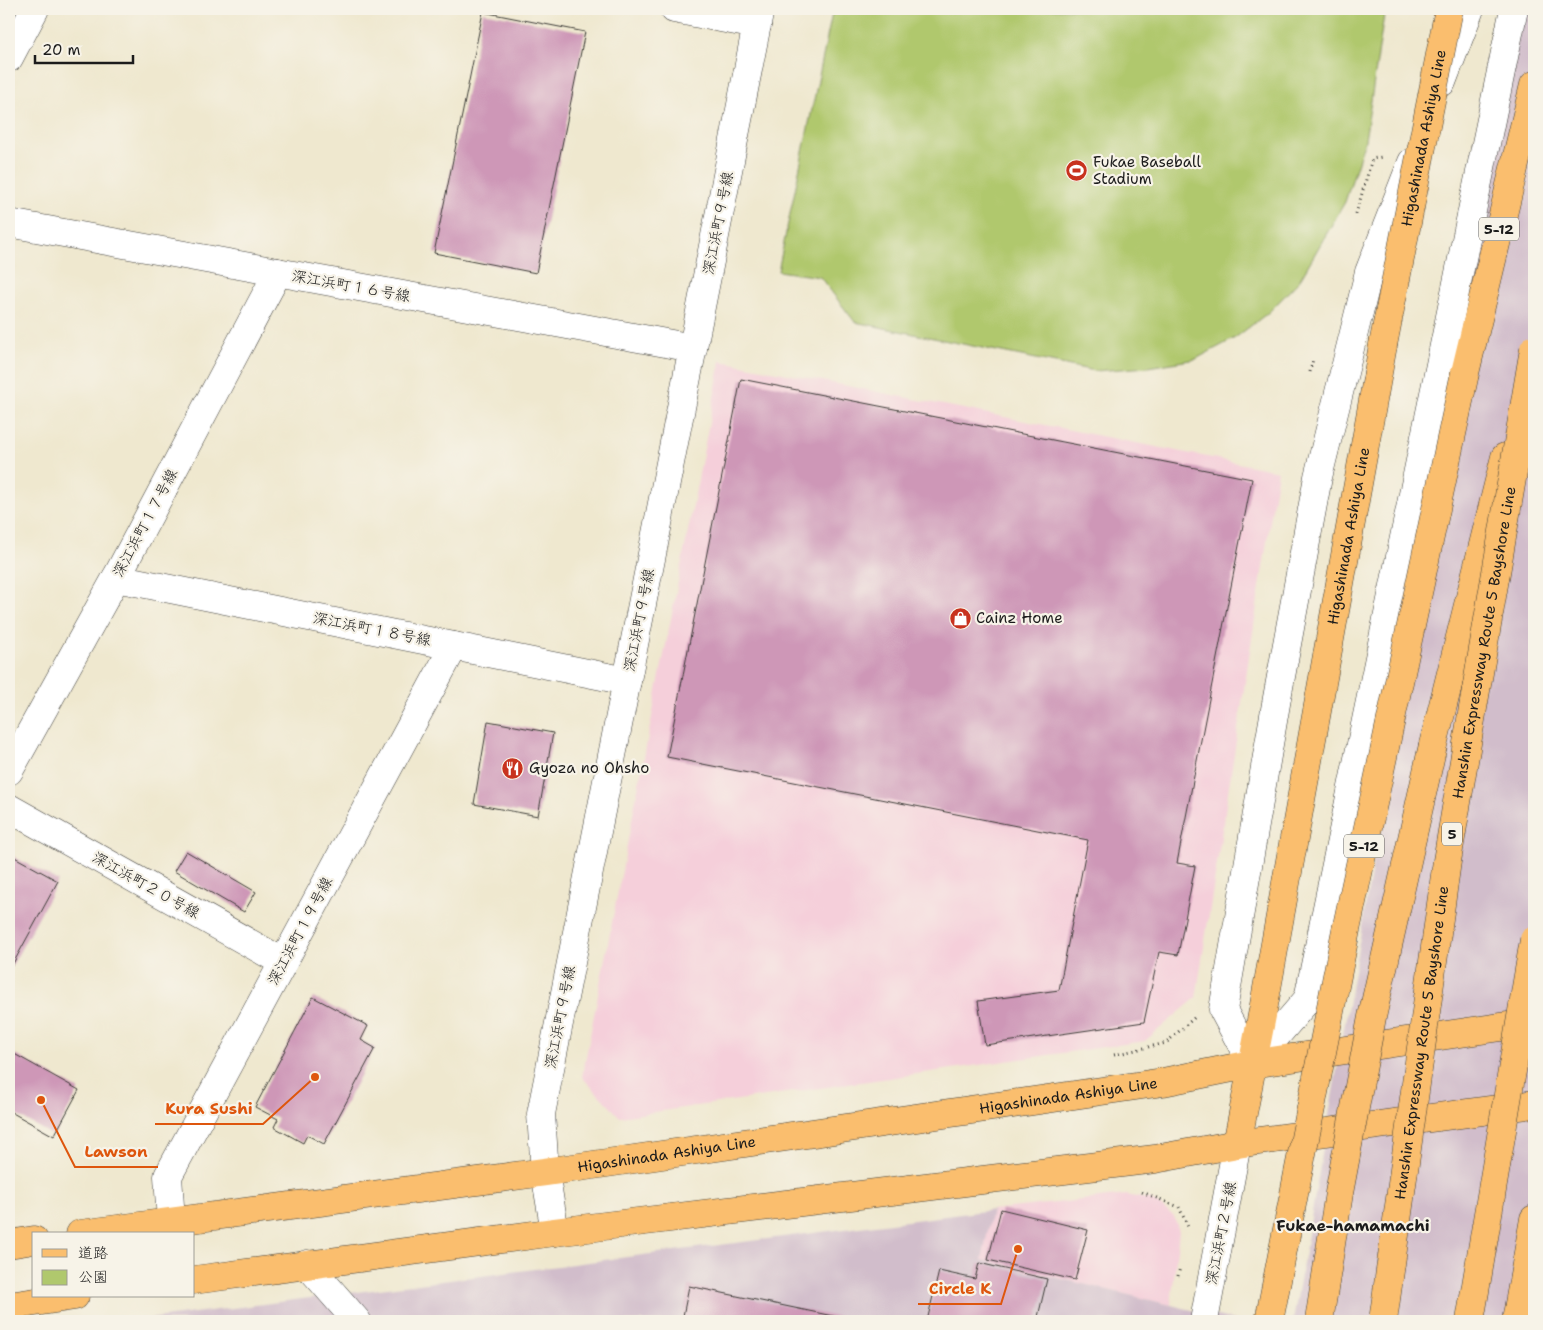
<svg xmlns="http://www.w3.org/2000/svg" width="1543" height="1330" font-family="'Shantell Sans','Klee One',sans-serif">
<style>
.built{fill:#f5cfda}
.industrial{fill:#d1bdcb}
.green{fill:#b0c86d;stroke:#667244}
.building{fill:#ce97b7}
.lines{fill:none;stroke-linecap:round;stroke-linejoin:round}
.minor-casing{stroke:#3c3b37;stroke-width:29}
.major-casing{stroke:#3c3b37;stroke-width:29}
.highway-casing{stroke:#3c3b37;stroke-width:29}
.path{stroke:#3c3b37;stroke-width:3;stroke-dasharray:1 4;stroke-linecap:butt}
.minor{stroke:#fff;stroke-width:28}
.major{stroke:#fabe6e;stroke-width:28}
.highway{stroke:#fabe6e;stroke-width:28}
.major-bridge-casing{stroke:#3c3b37;stroke-width:29;stroke-linecap:butt}
.highway-bridge-casing{stroke:#3c3b37;stroke-width:29;stroke-linecap:butt}
.major-bridge{stroke:#fabe6e;stroke-width:28}
.highway-bridge{stroke:#fabe6e;stroke-width:28}
.labels{text-anchor:middle;stroke-width:4.5;stroke-linejoin:round;paint-order:stroke}
.shield{fill:#f7f3e8;stroke:#5e5c59;stroke-width:1}
.shield-label{font-size:14px;font-weight:bold;fill:#1c1c1c}
.street-label{font-size:15px;fill:#1c1c1c;stroke:#f7f3e8}
.poi-label{font-size:15px;fill:#1c1c1c;stroke:#f7f3e8;text-anchor:start}
.neighbourhood-label{font-size:16px;font-weight:bold;fill:#1c1c1c;stroke:#f7f3e8}
.leader{fill:none;stroke:#de560d;stroke-width:2}
.callout-dot{fill:#de560d;stroke:#f7f3e8;stroke-width:2}
.callout-label{font-size:16px;text-anchor:middle;font-weight:bold;fill:#de560d;stroke:#f7f3e8;stroke-width:4.5;stroke-linejoin:round;paint-order:stroke}
</style>
<rect width="100%" height="100%" fill="#f7f3e8"/>
<filter id="ink" filterUnits="userSpaceOnUse"><feTurbulence type="fractalNoise" baseFrequency=".02" numOctaves="2"/><feDisplacementMap in="SourceGraphic" scale="10" xChannelSelector="R" yChannelSelector="G"/><feConvolveMatrix kernelMatrix="1 2 1 2 8 2 1 2 1" color-interpolation-filters="sRGB"/></filter>
<filter id="wash" filterUnits="userSpaceOnUse"><feTurbulence type="fractalNoise" baseFrequency=".0096" numOctaves="4" result="noise"/><feDisplacementMap in="SourceGraphic" scale="20" xChannelSelector="R" yChannelSelector="G"/><feGaussianBlur stdDeviation="1.12" result="paint"/><feColorMatrix in="noise" values="0 0 0 0 0 0 0 0 0 0 0 0 0 0 0 0 0 1.4 0 .05"/><feComposite in="paint" operator="in"/></filter>
<g filter="url(#wash)">
<rect width="100%" height="100%" fill="#efe8cf"/>
<g class="built">
<path d="M 721,361 L 1278,471 L 1196,998 L 1145,1041 L 620,1117 L 582,1077 Z"/>
<path d="M 1126,1195 L 1152,1200 L 1174,1216 L 1179,1231 L 1171,1305 L 981,1260 L 992,1210 Z"/>
</g>
<g class="industrial">
<path d="M 1522,9 L 1534,9 L 1534,1321 L 1293,1321 Z"/>
<path d="M 992,1210 L 982,1260 L 1238,1321 L 132,1321 Z"/>
</g>
<path class="green" d="M 833,9 L 1385,9 L 1365,140 L 1345,202 L 1327,233 L 1299,281 L 1269,312 L 1235,338 L 1196,359 L 1148,367 L 1095,371 L 855,322 L 820,277 L 778,271 Z"/>
<g id="blocks">
<g class="building">
<path d="M 483,12 L 585,32 L 536,273 L 434,253 Z"/>
<path d="M 741,379 L 1252,479 L 1177,863 L 1195,866 L 1178,955 L 1159,952 L 1144,1022 L 985,1045 L 978,1001 L 1059,990 L 1088,840 L 667,757 Z"/>
<path d="M 488,721 L 553,733 L 538,816 L 474,804 Z"/>
<path d="M 186,851 L 256,892 L 244,912 L 174,871 Z"/>
<path d="M 9,854 L 58,881 L 9,971 Z"/>
<path d="M 313,997 L 368,1026 L 361,1040 L 375,1048 L 324,1144 L 307,1135 L 303,1143 L 274,1127 L 278,1119 L 255,1107 Z"/>
<path d="M 9,1051 L 79,1090 L 54,1136 L 9,1111 Z"/>
<path d="M 1001,1209 L 1088,1230 L 1075,1280 L 988,1260 Z"/>
<path d="M 979,1263 L 1047,1279 L 1037,1321 L 927,1321 L 939,1271 L 975,1279 Z"/>
<path d="M 689,1286 L 852,1320 L 851,1321 L 682,1321 Z"/>
</g>
</g>
</g>
<g filter="url(#ink)">
<use href="#blocks" fill-opacity="0" stroke="#3c3b37" stroke-width="1"/>
<g class="lines">
<defs>
<g id="minor">
<path d="M 674,9 L 757,25"/>
<path d="M 9,58 L 35,9"/>
<path d="M 1442,82 L 1470,9"/>
<path d="M 1412,162 L 1369,272 L 1318,477 L 1277,698 L 1223,1010 L 1252,1064 L 1308,999 L 1514,9"/>
<path d="M 9,223 L 693,348"/>
<path d="M 116,578 L 627,681"/>
<path d="M 9,771 L 116,578 L 278,272"/>
<path d="M 9,808 L 283,962"/>
<path d="M 171,1221 L 168,1176 L 454,646"/>
<path d="M 555,1232 L 545,1172 L 541,1114 L 760,9"/>
<path d="M 307,1264 L 357,1321"/>
<path d="M 1204,1321 L 1237,1144"/>
</g>
<g id="major">
<path id="s1" d="M 1237,1144 L 1264,1005 L 1383,345"/>
<path id="s2" d="M 80,1234 L 545,1172 L 1163,1082 L 1252,1064 L 1534,1022"/>
<path d="M 9,1244 L 34,1240"/>
<path d="M 194,1280 L 555,1232 L 1155,1159 L 1237,1144 L 1534,1104"/>
<path d="M 9,1306 L 75,1296"/>
</g>
<g id="highway">
<path d="M 1465,373 L 1534,85"/>
<path d="M 1433,745 L 1505,457"/>
<path d="M 1516,1321 L 1534,1219"/>
</g>
</defs>
<use href="#minor" class="minor-casing"/>
<use href="#major" class="major-casing"/>
<use href="#highway" class="highway-casing"/>
<g class="path">
<path d="M 1356,214 L 1372,159 L 1382,157"/>
<path d="M 1310,372 L 1313,359"/>
<path d="M 1114,1055 L 1166,1043 L 1195,1017"/>
<path d="M 1142,1192 L 1179,1207 L 1188,1227 L 1188,1229"/>
<path d="M 1178,1276 L 1180,1267"/>
</g>
<use href="#minor" class="minor"/>
<use href="#major" class="major"/>
<use href="#highway" class="highway"/>
<defs>
<g id="major-bridge">
<path id="s3" d="M 1383,345 L 1449,9"/>
</g>
<g id="highway-bridge">
<path d="M 1269,1321 L 1346,930 L 1465,373"/>
<path d="M 1319,1321 L 1339,1193 L 1372,1017 L 1433,745"/>
<path id="s4" d="M 1383,1321 L 1447,861 L 1534,349"/>
<path d="M 1470,1321 L 1534,940"/>
</g>
</defs>
<use href="#major-bridge" class="major-bridge-casing"/>
<use href="#highway-bridge" class="highway-bridge-casing"/>
<use href="#major-bridge" class="major-bridge"/>
<use href="#highway-bridge" class="highway-bridge"/>
</g>
</g>
<defs>
<symbol id="stadium-disc" viewBox="-11 -11 22 22"><circle r="9.5" fill="#c8321e" stroke="#f7f3e8"/><path d="M0-5a6.5 5 0 1 0 0 10a6.5 5 0 1 0 0-10ZM-3.5-1.8h7v3.6h-7Z" fill="#fff"/></symbol>
<symbol id="shop-disc" viewBox="-11 -11 22 22"><circle r="9.5" fill="#c8321e" stroke="#f7f3e8"/><path d="M-5-2.5h2.3a2.7 3.5 0 0 1 5.4 0H5L5.5 6h-11ZM-1.5-2.5h3a1.5 2.3 0 0 0-3 0Z" fill="#fff"/></symbol>
<symbol id="restaurant-disc" viewBox="-11 -11 22 22"><circle r="9.5" fill="#c8321e" stroke="#f7f3e8"/><path d="M-5-6h1v4h1v-4h1v4h1v-4h1v5L-1.5 .5V6h-2V.5L-5-1ZM5-6V6H3V1.5H1.5Q1.5-4 5-6Z" fill="#fff"/></symbol>
</defs>
<g fill-rule="evenodd">
<use href="#stadium-disc" x="1064" y="158" width="25" height="25"/>
<use href="#shop-disc" x="948" y="606" width="25" height="25"/>
<use href="#restaurant-disc" x="500" y="756" width="25" height="25"/>
</g>
<g class="labels">
<g class="shield">
<rect x="1479" y="217.5" width="40" height="23" rx="4"/>
<rect x="1442" y="822.5" width="20" height="23" rx="4"/>
<rect x="1344" y="834.5" width="40" height="23" rx="4"/>
</g>
<g class="shield-label">
<text x="1499" y="234">5-12</text>
<text x="1452" y="839">5</text>
<text x="1364" y="851">5-12</text>
</g>
<g class="street-label">
<text dy="5" stroke="none"><textPath href="#s3" startOffset="211">Higashinada Ashiya Line</textPath></text>
<text transform="translate(718 223) rotate(-79)" y="5">深江浜町９号線</text>
<text transform="translate(351 286) rotate(10)" y="5">深江浜町１６号線</text>
<text transform="translate(145 523) rotate(-62)" y="5">深江浜町１７号線</text>
<text dy="5" stroke="none"><textPath href="#s1" startOffset="618">Higashinada Ashiya Line</textPath></text>
<text transform="translate(639 620) rotate(-79)" y="5">深江浜町９号線</text>
<text transform="translate(372 629) rotate(11)" y="5">深江浜町１８号線</text>
<text dy="5" stroke="none"><textPath href="#s4" startOffset="686">Hanshin Expressway Route 5 Bayshore Line</textPath></text>
<text transform="translate(146 885) rotate(29)" y="5">深江浜町２０号線</text>
<text transform="translate(300 931) rotate(-62)" y="5">深江浜町１９号線</text>
<text transform="translate(560 1017) rotate(-79)" y="5">深江浜町９号線</text>
<text dy="5" stroke="none"><textPath href="#s4" startOffset="281">Hanshin Expressway Route 5 Bayshore Line</textPath></text>
<text dy="5" stroke="none"><textPath href="#s2" startOffset="998">Higashinada Ashiya Line</textPath></text>
<text dy="5" stroke="none"><textPath href="#s2" startOffset="592">Higashinada Ashiya Line</textPath></text>
<text transform="translate(1221 1233) rotate(-79)" y="5">深江浜町２号線</text>
</g>
<g class="poi-label">
<text x="1093" y="167">Fukae Baseball<tspan x="1093" dy="17">Stadium</tspan></text>
<text x="976" y="623">Cainz Home</text>
<text x="529" y="773">Gyoza no Ohsho</text>
</g>
<g class="neighbourhood-label">
<text x="1353" y="1231">Fukae-hamamachi</text>
</g>
</g>
<path class="leader" d="M315 1077L263 1124H155M41 1100L75 1167H158M1018 1249L1001 1304H918"/>
<g class="callout-dot">
<circle cx="315" cy="1077" r="5"/>
<circle cx="41" cy="1100" r="5"/>
<circle cx="1018" cy="1249" r="5"/>
</g>
<g class="callout-label">
<text x="209" y="1114">Kura Sushi</text>
<text x="116" y="1157">Lawson</text>
<text x="960" y="1294">Circle K</text>
</g>
<rect width="1543" height="1330" fill="none" stroke="#f7f3e8" stroke-width="30"/>
<rect x="32" y="1232" width="162" height="65" fill="#f7f3e8" stroke="#9f9d96"/>
<rect x="42" y="1249" width="25" height="8" fill="#fabe6e" stroke="#9f9d96"/>
<text x="78" y="1258" font-size="15" fill="#1c1c1c">道路</text>
<rect x="42" y="1270" width="25" height="15" fill="#b0c86d" stroke="#9f9d96"/>
<text x="78" y="1282" font-size="15" fill="#1c1c1c">公園</text>
<path d="M35 55v8h98v-8" fill="none" stroke="#1c1c1c" stroke-width="2.5"/>
<text x="42" y="55" font-size="15" fill="#1c1c1c" stroke="#f7f3e8" stroke-width="4" paint-order="stroke">20 m</text>
</svg>
